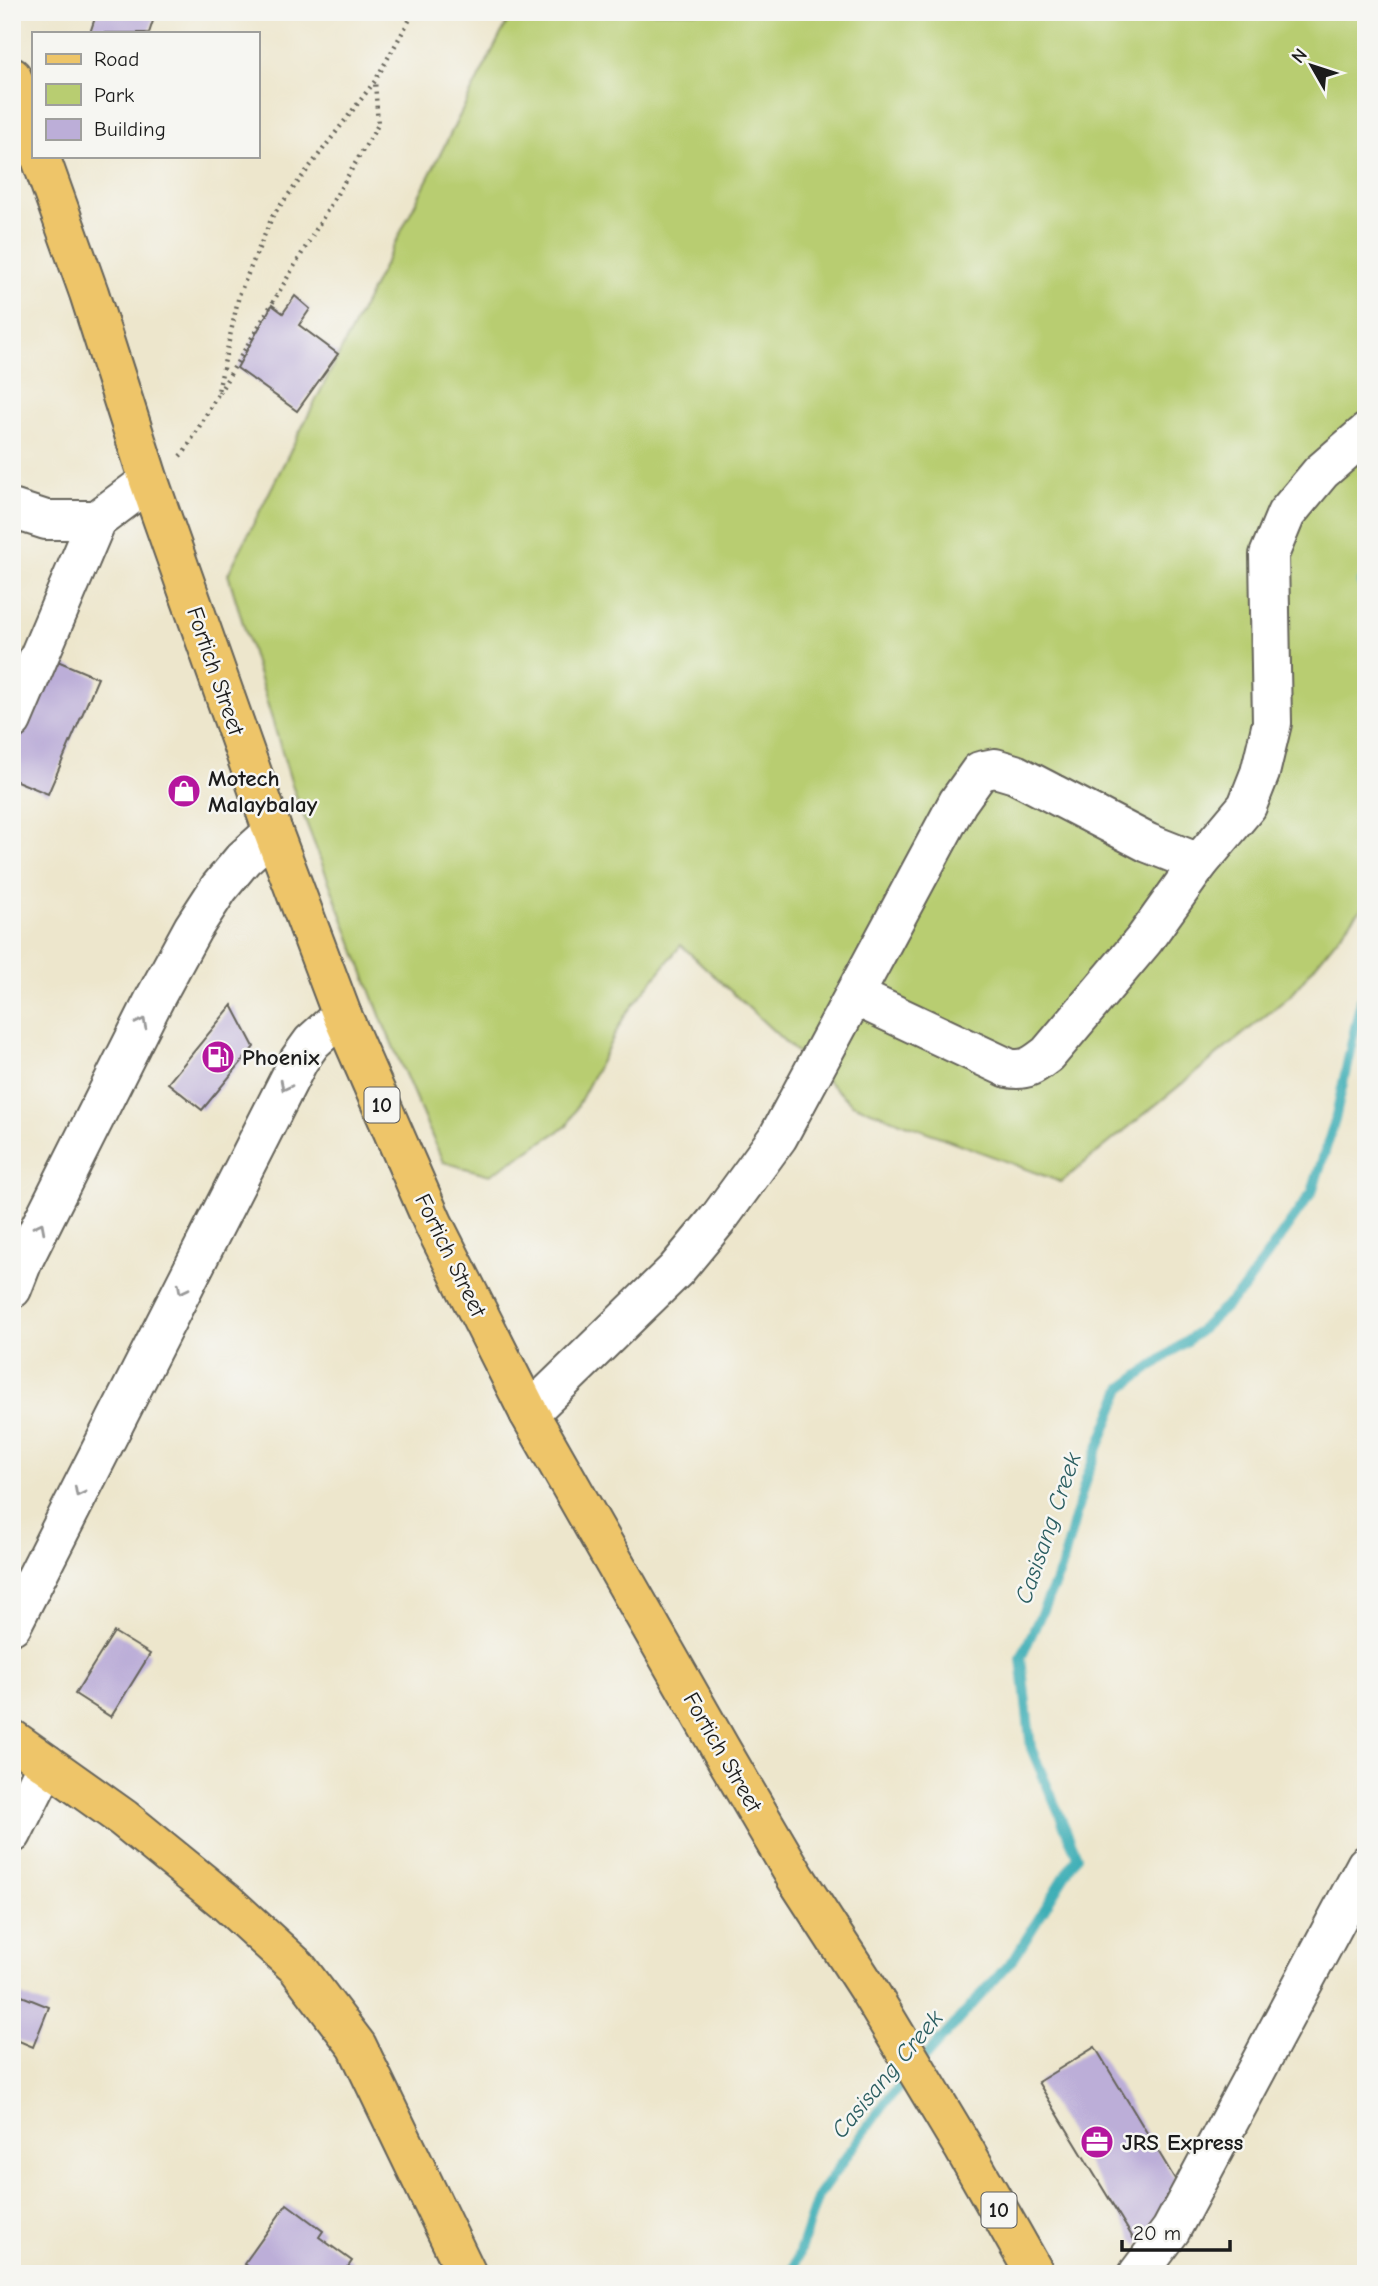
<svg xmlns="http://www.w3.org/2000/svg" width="1378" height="2286" font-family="'Comic Neue',sans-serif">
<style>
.green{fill:#b8cd71;stroke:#6a7446;stroke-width:2}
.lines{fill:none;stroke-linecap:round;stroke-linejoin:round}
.stream{stroke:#3daeb6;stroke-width:10}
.building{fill:#bcaed8}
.minor-casing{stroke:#65635a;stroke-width:42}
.major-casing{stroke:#65635a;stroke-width:42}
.highway-casing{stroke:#65635a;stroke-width:42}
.path{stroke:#65635a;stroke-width:4.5;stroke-dasharray:2 5;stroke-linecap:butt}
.minor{stroke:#fff;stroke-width:38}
.major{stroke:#eec569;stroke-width:38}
.highway{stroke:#eec569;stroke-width:38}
.oneway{stroke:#999}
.labels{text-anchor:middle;stroke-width:5;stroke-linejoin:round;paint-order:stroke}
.shield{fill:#f6f6f2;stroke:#5d5d5c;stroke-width:2}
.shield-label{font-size:21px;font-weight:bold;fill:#1c1c1c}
.street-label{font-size:23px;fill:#1c1c1c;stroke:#f6f6f2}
.poi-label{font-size:23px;font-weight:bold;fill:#1c1c1c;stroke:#f6f6f2;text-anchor:start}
.water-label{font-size:24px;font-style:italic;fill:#2b5e61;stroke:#f6f6f2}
</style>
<rect width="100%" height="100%" fill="#f6f6f2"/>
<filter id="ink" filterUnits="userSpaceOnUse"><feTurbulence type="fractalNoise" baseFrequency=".0143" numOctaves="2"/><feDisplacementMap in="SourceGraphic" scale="14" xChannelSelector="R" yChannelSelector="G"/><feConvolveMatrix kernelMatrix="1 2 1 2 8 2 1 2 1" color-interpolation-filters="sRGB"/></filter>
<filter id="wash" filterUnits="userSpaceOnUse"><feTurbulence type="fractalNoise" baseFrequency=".00686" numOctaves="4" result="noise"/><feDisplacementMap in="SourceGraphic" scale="28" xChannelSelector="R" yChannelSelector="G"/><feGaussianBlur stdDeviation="1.57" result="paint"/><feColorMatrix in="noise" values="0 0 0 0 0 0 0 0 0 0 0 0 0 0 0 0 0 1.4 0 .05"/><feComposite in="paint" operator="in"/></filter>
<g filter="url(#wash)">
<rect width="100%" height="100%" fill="#ede6cc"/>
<path class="green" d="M 512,12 L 1366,12 L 1366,903 L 1291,995 L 1061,1182 L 852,1104 L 681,945 L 625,1015 L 567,1126 L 490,1175 L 443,1162 L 383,1023 L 293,788 L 228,574 Z"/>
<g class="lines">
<g class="stream">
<path d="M 1366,581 L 1361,583 L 1366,590"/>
<path d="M 921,2062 L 1015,1957 L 1077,1856 L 1031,1748 L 1021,1658 L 1061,1570 L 1086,1478 L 1122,1388 L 1195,1335 L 1242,1291 L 1312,1192 L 1335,1120 L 1361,1000 L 1366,992"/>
<path d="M 792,2274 L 818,2196 L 887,2100 L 911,2074"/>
</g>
</g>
<g id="blocks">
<g class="building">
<path d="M 97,12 L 156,12 L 149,33 L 90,33 Z"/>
<path d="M 295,296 L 310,309 L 299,325 L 338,354 L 297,411 L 237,368 L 272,305 L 283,313 Z"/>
<path d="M 12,344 L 20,362 L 13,382 L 12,382 Z"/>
<path d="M 48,657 L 98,678 L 48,794 L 12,779 L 12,741 Z"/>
<path d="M 232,1005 L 254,1047 L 202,1110 L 168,1083 Z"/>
<path d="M 114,1632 L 150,1654 L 111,1717 L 75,1694 Z"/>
<path d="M 12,1992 L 49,2007 L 33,2047 L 12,2038 Z"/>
<path d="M 1095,2047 L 1178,2184 L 1138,2246 L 1038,2082 Z"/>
<path d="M 287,2204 L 323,2231 L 319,2237 L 352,2261 L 343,2274 L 249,2274 L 252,2270 L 244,2264 Z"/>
</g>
</g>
</g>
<g filter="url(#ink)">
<use href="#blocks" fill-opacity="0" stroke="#65635a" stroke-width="2"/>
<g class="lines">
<defs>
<g id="minor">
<path d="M 12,509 L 46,520 L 97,520"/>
<path d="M 12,720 L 97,520 L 149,481"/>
<path d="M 855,996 L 1008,1068 C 1026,1072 1035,1064 1048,1054 L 1144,940 L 1199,863"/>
<path d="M 12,1289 L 23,1261 L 155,998 L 193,928 L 219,888 L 243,859 L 273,832"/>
<path d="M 529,1413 L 676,1270 L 719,1218 L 778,1137 L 958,802 L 980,771 L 995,768 L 1015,774 L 1148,843 L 1199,863 L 1247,806 L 1260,773 L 1272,723 L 1269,555 L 1286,514 L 1321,472 L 1366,433"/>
<path d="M 12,1625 L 299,1060 L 312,1042 L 342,1015"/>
<path d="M 12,1834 L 47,1764"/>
<path d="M 1138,2274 L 1171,2230 L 1366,1865"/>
</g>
<path id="major" d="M 12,1739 L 123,1818 L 225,1901 L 297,1967 L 357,2046 L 467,2274"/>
<g id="highway">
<path d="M 12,77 L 33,136"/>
<path d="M 40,156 L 89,293 L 149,481 L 273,832 L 342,1015 L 433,1223 L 529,1413 L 720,1748 L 796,1878 L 868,1989 L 963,2147 L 1035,2274"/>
</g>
</defs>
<use href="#minor" class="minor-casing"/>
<use href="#major" class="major-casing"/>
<use href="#highway" class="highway-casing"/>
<g class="path">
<path d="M 219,393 L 378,125 L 375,81"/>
<path d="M 180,456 L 185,451 L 217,396 L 239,295 L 273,215 L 375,81 L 414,12"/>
</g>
<use href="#minor" class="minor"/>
<use href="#major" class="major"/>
<use href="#highway" class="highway"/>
</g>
<defs><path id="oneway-chevron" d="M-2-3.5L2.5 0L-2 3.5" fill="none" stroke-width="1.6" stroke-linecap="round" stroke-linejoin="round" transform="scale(1.75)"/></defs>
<g class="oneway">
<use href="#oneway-chevron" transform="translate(142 1023) rotate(-63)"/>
<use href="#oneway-chevron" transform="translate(285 1086) rotate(117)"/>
<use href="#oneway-chevron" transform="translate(40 1227) rotate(-63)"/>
<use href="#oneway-chevron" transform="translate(182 1289) rotate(117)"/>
<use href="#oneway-chevron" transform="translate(79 1492) rotate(117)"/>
</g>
</g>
<defs>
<symbol id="shop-disc" viewBox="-11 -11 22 22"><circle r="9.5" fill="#b5179e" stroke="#f6f6f2"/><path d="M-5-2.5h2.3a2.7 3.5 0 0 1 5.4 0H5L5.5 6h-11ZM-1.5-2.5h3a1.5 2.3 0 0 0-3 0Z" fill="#fff"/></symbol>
<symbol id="fuel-disc" viewBox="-11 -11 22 22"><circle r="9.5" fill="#b5179e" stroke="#f6f6f2"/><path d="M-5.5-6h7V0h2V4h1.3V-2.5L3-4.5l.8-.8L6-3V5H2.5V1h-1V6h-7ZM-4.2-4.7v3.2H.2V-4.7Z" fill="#fff"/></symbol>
<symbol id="office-disc" viewBox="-11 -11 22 22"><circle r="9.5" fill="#b5179e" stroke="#f6f6f2"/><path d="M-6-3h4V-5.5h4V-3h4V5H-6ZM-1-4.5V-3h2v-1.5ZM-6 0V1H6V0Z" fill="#fff"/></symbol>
</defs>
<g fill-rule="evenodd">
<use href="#shop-disc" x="165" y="772" width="38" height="38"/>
<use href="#fuel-disc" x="199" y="1038" width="38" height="38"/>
<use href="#office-disc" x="1078" y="2123" width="38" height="38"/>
</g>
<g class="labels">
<g class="shield">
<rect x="364.5" y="1087.5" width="35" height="35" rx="5"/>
<rect x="981.5" y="2192.5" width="35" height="35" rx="5"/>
</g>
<g class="shield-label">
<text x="382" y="1112">10</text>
<text x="999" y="2217">10</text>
</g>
<g class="street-label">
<text transform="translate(216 671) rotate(71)" y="8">Fortich Street</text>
<text transform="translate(451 1255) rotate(64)" y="8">Fortich Street</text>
<text transform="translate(723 1752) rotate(60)" y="8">Fortich Street</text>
</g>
<g class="poi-label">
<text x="208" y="786">Motech<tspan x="208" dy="26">Malaybalay</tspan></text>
<text x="242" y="1065">Phoenix</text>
<text x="1122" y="2150">JRS Express</text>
</g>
<g class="water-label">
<text transform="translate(1048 1528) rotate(-71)" y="8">Casisang Creek</text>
<text transform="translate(887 2074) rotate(-50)" y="8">Casisang Creek</text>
</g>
</g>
<rect width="1378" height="2286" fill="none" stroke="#f6f6f2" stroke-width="42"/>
<rect x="32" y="32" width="228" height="126" fill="#f6f6f2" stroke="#9f9f9c" stroke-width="2"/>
<rect x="46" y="54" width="35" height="10" fill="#eec569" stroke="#9f9f9c" stroke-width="2"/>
<text x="94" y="66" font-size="21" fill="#1c1c1c">Road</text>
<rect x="46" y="84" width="35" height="21" fill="#b8cd71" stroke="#9f9f9c" stroke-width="2"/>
<text x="94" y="102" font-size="21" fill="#1c1c1c">Park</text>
<rect x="46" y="119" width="35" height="21" fill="#bcaed8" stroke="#9f9f9c" stroke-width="2"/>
<text x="94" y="136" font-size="21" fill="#1c1c1c">Building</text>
<g transform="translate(1312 66) rotate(309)" stroke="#f6f6f2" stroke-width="5" paint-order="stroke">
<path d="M0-5L12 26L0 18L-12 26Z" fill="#1c1c1c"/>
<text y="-10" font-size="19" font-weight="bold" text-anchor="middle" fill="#1c1c1c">N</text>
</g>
<path d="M1122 2240v10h108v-10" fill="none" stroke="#1c1c1c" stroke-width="3.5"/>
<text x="1133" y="2240" font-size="21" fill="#1c1c1c" stroke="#f6f6f2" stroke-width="5" paint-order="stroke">20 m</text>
</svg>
